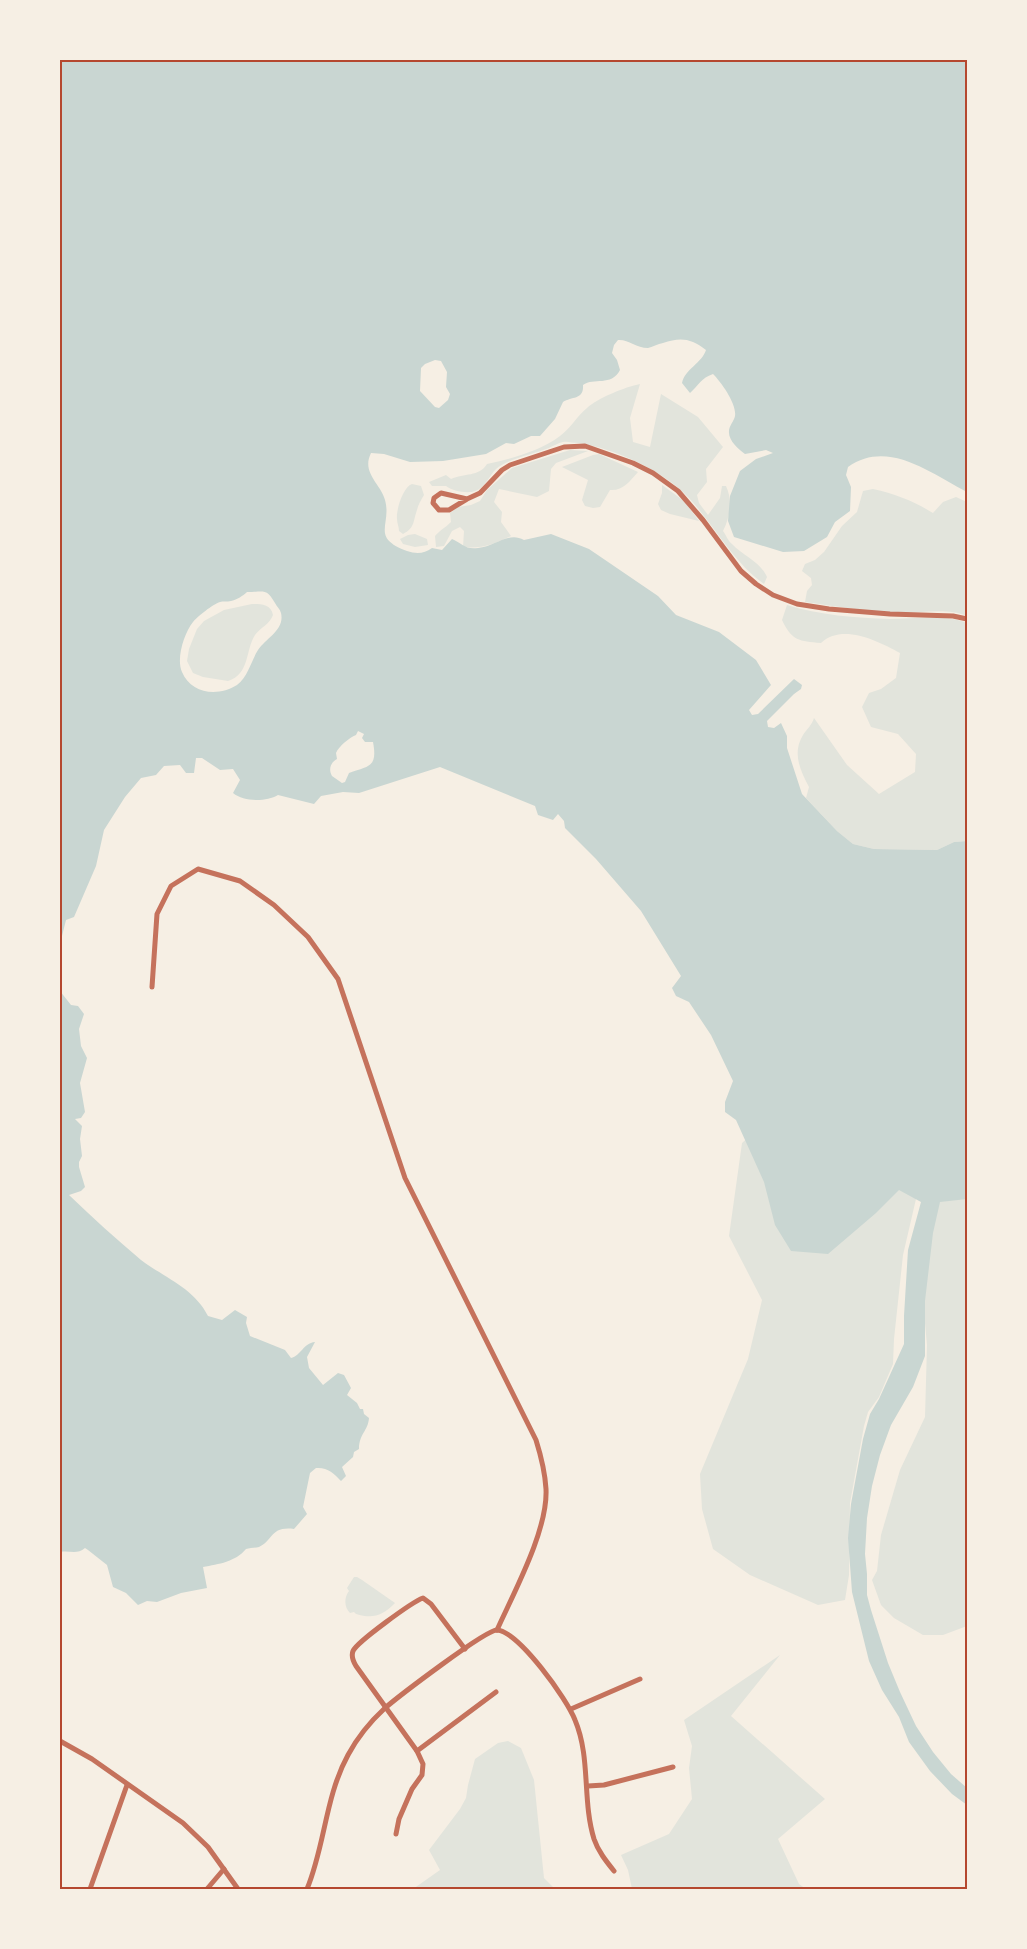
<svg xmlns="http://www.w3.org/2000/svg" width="1027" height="1949" font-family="Overpass,sans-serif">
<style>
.green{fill:#e2e4dc}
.water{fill:#c9d6d2;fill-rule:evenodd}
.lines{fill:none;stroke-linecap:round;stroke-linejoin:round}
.minor{stroke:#c5725c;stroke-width:5}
.neatline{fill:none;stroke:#b5482f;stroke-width:2}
</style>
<rect width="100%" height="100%" fill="#f6efe4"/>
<g class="green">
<path d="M 640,384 L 630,418 L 633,442 L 650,447 L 661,394 L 698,417 L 723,447 L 706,469 L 707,482 L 697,495 L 699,503 L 708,515 L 720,498 L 722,486 L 726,486 C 733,501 730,517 723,531 C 726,535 728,541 732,544 C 743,556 760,561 767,577 L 764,584 C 732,561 715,526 689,498 C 664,471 614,448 578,443 C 573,443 567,441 563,442 C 558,443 553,446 549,448 C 534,454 507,459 496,469 C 489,476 485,488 475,491 C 468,494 452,491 446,486 L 432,486 L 429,482 L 446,475 L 451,479 C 464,473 479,477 487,464 C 511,459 540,451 560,436 C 570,429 577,416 587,408 C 598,398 625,387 640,384 Z"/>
<path d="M 570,450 L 588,451 L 556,463 L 551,469 L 549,491 L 537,497 L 499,489 L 494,502 L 502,512 L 501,522 L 511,536 C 494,544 482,549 463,547 L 464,531 L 460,527 L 452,531 L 444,546 L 436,547 L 435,536 C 440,530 445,528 451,522 L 450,513 L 458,507 L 471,505 L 480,501 L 487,490 L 512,468 Z"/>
<path d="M 599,454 L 638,472 C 629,482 623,491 610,490 L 600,507 L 593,508 L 585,506 L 582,500 L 588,480 L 562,467 L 593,455 Z"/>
<path d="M 412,484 L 421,486 L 424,495 C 421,500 418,505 417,510 C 413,521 415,528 403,534 L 399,531 C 399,527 397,523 397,519 C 396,510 403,487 412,484 Z"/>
<path d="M 662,485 L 684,501 L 699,521 L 670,514 L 661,510 L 658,504 L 662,493 Z"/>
<path d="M 873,489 C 896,494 913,501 933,513 L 943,502 L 956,497 L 967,502 L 967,616 C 946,607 917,614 894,613 C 864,611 834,606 805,602 L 807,591 L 812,585 L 811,578 L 802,571 L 805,564 L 815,560 L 824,552 L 842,526 L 857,512 L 863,491 Z"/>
<path d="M 415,534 L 427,539 L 428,545 L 415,547 L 403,544 L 400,539 L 408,535 Z"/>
<path d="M 252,604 C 261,604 271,604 273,615 C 270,624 261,627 255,635 C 245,651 250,674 228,681 L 203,677 L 193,673 L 187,661 L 189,649 L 197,629 L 204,621 L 224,610 Z"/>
<path d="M 787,605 C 819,615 856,618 890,619 C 914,619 944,614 967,623 L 966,841 L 954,842 L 937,850 L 874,849 L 853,844 L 837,831 L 806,798 L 809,787 C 800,770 792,753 803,735 C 807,729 812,725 814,718 L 847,765 L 879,794 L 915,772 L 916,754 L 898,734 L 871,727 L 862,707 L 869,693 L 881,689 L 896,678 L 900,653 C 878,641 842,623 821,643 C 799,641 792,641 782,620 Z"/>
<path d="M 967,1097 L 967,1626 L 943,1635 L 923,1635 L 894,1618 L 881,1605 L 872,1580 L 877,1571 L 881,1535 L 900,1470 L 925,1417 L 927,1345 L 923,1302 L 933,1226 Z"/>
<path d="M 753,1133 L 861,1192 L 919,1186 L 903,1255 L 894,1339 L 893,1364 L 879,1397 L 868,1412 L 864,1426 L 850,1503 L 849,1575 L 845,1600 L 818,1605 L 750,1575 L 713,1549 L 702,1509 L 700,1474 L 748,1359 L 762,1300 L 729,1236 L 742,1143 Z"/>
<path d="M 354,1577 L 357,1577 L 362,1580 L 395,1603 C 382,1616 373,1619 356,1614 L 354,1612 L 350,1613 C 344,1607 344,1597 349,1591 L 347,1588 Z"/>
<path d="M 780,1655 L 731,1716 L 825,1799 L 778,1839 L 799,1884 L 806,1889 L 632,1889 L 628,1870 L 621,1855 L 669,1834 L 692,1799 L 689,1768 L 692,1746 L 684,1720 Z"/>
<path d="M 508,1741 L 521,1748 L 534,1780 L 544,1878 L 555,1889 L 413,1889 L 440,1870 L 429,1850 L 460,1809 L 466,1798 L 468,1785 L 475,1759 L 498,1743 Z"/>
</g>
<g class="water">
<path d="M 60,60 L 967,60 L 967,492 C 930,473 888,439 848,467 L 846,475 L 851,487 L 850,511 L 835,522 L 827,537 L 804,551 L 783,552 L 734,537 L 728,521 L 730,496 L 740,471 L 756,459 L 773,453 L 766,450 L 745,454 C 738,449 728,440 729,431 C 729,426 734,421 735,416 C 737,404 721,382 713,374 C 701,378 699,385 690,393 L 682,383 C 685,369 702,363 706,350 C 691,338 680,337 663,343 C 658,344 652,347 648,348 C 636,348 628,339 618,340 L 614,345 L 612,353 L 617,360 L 620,370 C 611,387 594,377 583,385 C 584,400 572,396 563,402 L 555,419 L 540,436 L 531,436 L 514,444 L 506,443 L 486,454 L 443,461 L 410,462 L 384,454 L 371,453 C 361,473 381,484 385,500 C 392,525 370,537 407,551 C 416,554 424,554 432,548 L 442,550 L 452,539 C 462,543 465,550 478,548 C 495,547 508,531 524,540 L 551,534 L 589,549 L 658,596 L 676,615 L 719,632 L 756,660 L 771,685 L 749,710 L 752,715 L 758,714 L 794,679 L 802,685 L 801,689 L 794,694 L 767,721 L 768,727 L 774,728 L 781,723 L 787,736 L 787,748 L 802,794 L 837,831 L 853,844 L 874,849 L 937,850 L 954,842 L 967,841 L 967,1199 L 940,1202 L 933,1233 L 925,1301 L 925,1356 L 913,1387 L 891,1425 L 880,1455 L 872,1486 L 867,1518 L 865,1554 L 867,1574 L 867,1595 L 871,1610 L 888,1663 L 900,1692 L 916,1726 L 933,1752 L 951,1774 L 967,1788 L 967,1805 L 952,1794 L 930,1771 L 909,1742 L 899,1717 L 882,1690 L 869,1661 L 852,1592 L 848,1538 L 851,1504 L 863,1439 L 870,1414 L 879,1399 L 904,1344 L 904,1316 L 908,1250 L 921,1202 L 899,1190 L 876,1213 L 828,1254 L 791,1251 L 775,1225 L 764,1182 L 736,1120 L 725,1112 L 725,1102 L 733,1081 L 711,1035 L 689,1002 L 676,996 L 672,988 L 681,976 L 641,911 L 596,859 L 565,828 L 564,821 L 558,814 L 553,820 L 538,815 L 535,806 L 440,767 L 359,793 L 343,792 L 321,796 L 314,804 L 278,795 C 266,802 244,802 233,793 L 240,780 L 233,769 L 220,770 L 202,758 L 196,758 L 194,773 L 186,773 L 180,765 L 164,766 L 156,775 L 141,778 L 125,797 L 104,830 L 96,866 L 74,917 L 66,920 L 60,944 ZM 435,360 L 441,361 L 447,372 L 446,387 L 450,394 L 448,400 L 439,408 L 435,407 L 420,391 L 421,368 L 425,364 ZM 247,592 C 265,592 266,588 275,603 C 277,607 280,609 281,613 C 285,630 266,638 258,650 C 251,661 248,677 237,685 C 218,697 191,694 182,672 C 176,659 184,633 193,622 C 197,617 213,604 220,602 C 223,601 227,602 231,601 C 236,600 243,596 247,592 ZM 358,731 L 364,734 L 362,738 L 365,742 L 373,742 C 378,768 368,766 349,773 L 345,782 L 342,783 L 332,776 C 328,769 331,762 337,759 L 336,753 C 339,746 349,738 356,735 Z"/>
<path d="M 60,991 L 71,1005 L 78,1006 L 84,1014 L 79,1029 L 81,1046 L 87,1058 L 80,1083 L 85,1112 L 81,1118 L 75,1119 L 82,1126 L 80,1139 L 82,1156 L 79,1162 L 79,1167 L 85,1187 L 81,1191 L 69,1195 C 92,1217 116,1239 141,1260 C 165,1278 194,1288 208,1316 L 222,1320 L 235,1310 L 247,1317 L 246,1323 L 250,1336 L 285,1350 L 291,1358 C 301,1356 303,1343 315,1342 L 307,1357 L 309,1368 L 323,1385 L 338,1373 L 344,1375 L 351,1388 L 347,1395 L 357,1403 L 360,1409 L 363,1409 L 364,1414 L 369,1418 C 368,1431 359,1434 359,1449 L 354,1452 L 353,1457 L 342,1467 L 346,1476 L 341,1481 C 334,1473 327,1467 316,1468 L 310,1473 L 303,1507 L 307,1514 L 294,1529 C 270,1526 273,1541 259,1547 C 255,1548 250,1548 246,1549 C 235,1562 219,1564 203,1567 L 207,1588 L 181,1593 L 157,1602 L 147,1601 L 138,1605 L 126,1593 L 113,1587 L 107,1565 L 88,1550 L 85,1548 C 77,1555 69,1550 60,1552 Z"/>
</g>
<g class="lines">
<g class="minor">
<path d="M 467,499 L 441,493 L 434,498 L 433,503 L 439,510 L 449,510 L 467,499 L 480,493 L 502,470 L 510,465 L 564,447 L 585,446 L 633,463 L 653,473 L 678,491 L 703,520 L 741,571 L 756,584 L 773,595 L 797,604 L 829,609 L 890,614 L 953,616 L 967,619"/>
<path d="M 152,987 L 157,914 L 171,886 L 198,869 L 240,881 L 274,905 L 308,937 L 338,979 L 405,1178 L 536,1440 C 541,1456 545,1472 546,1489 C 548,1530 514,1592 497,1630"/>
<path d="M 571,1709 L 640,1679"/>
<path d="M 60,1741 L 92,1759 L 183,1823 L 208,1847 L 238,1889"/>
<path d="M 417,1751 L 496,1692"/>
<path d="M 588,1786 L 604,1785 L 673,1767"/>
<path d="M 396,1834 L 399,1819 L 412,1789 L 422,1775 L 423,1764 L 417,1751 L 356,1666 C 353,1661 351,1656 353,1651 C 357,1642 412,1602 423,1598 L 431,1604 L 465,1649"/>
<path d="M 90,1889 L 127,1785"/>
<path d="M 207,1889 L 224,1869"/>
<path d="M 307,1889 C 325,1846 325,1797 348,1755 C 357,1738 371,1721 385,1708 C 398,1697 485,1630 497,1630 C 519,1632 567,1699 575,1720 C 591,1758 582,1800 594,1839 C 598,1851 606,1861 614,1871"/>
</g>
</g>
<rect width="1027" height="1949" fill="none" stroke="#f6efe4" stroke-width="122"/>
<rect x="61" y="61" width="905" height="1827" class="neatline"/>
</svg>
